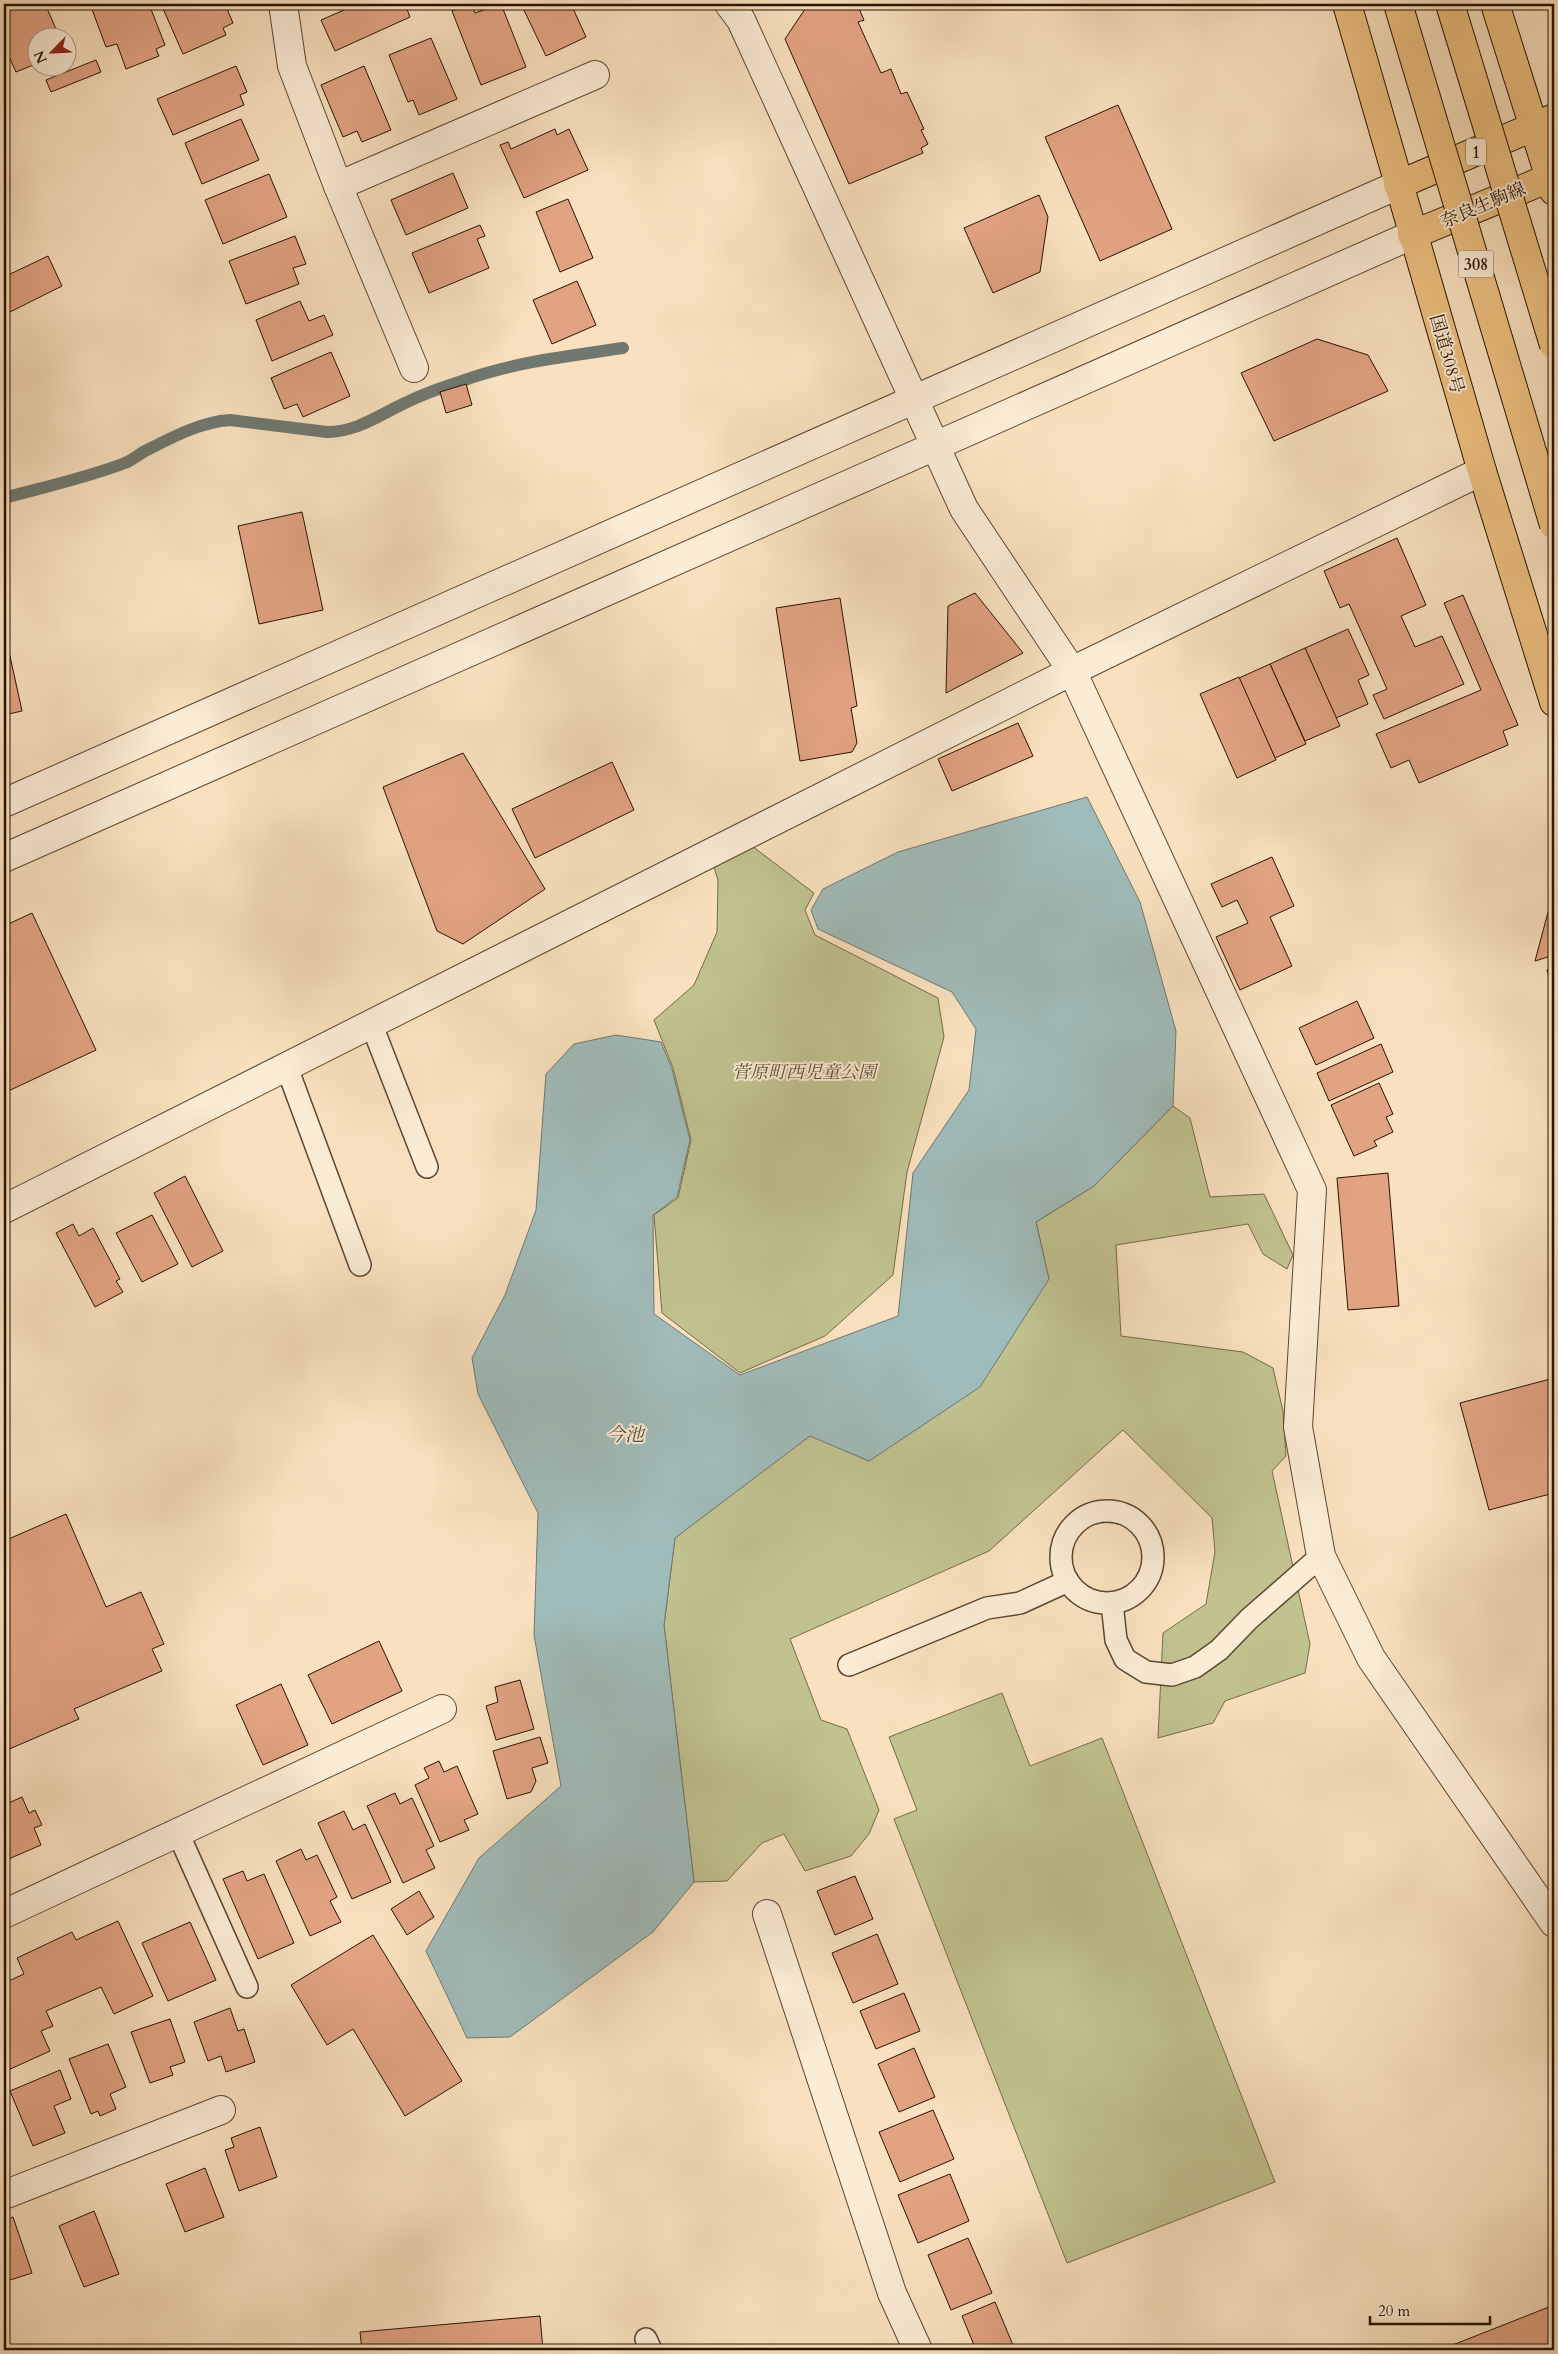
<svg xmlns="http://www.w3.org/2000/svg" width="1558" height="2354" font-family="Cardo,'Noto Serif JP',serif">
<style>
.green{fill:#c1c290;stroke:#756a48}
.water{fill:#a0bcba;stroke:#707870}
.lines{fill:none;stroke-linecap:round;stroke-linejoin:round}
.stream{stroke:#707870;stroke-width:12}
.building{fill:#e2a383;stroke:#291200}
.service-casing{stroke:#5d4630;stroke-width:24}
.minor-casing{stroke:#5d4630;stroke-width:30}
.primary-casing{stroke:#291200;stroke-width:30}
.trunk-casing{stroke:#291200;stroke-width:30}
.service{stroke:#fbecd5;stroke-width:21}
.minor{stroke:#fbecd5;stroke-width:28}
.primary{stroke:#ecc080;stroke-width:28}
.trunk{stroke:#ecc080;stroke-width:28}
.trunk-bridge-casing{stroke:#291200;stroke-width:30;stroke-linecap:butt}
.trunk-bridge{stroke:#ecc080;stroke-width:28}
.labels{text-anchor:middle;stroke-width:4;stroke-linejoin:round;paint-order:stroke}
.shield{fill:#fbecd5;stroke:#685340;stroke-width:1}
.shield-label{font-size:16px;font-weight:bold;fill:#291200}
.street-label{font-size:18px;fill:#291200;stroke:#fbecd5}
.park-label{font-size:18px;font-style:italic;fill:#5e5032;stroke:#fbecd5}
.water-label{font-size:19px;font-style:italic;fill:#534e41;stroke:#fbecd5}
</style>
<rect width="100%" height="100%" fill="#f9e1bf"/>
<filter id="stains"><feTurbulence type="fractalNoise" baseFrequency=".004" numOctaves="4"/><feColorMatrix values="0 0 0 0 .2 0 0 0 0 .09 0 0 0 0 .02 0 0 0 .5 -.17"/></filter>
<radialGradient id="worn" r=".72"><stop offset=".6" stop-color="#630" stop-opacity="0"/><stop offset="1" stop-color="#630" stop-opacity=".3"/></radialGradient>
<g class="green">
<path d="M 748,843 L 814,893 L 805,910 L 815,935 L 938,998 L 944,1037 L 907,1172 L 893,1275 L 825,1336 L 740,1373 L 662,1313 L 654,1215 L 678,1198 L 691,1140 L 673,1068 L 654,1020 L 694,985 L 717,932 L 718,880 L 711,858 Z"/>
<path d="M 1173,1106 L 1190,1118 L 1210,1197 L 1264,1194 L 1293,1255 L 1287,1269 L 1263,1254 L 1248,1224 L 1116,1245 L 1121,1336 L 1243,1352 L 1273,1368 L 1283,1411 L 1286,1456 L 1272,1471 L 1310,1644 L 1305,1673 L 1225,1701 L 1213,1723 L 1158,1738 L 1163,1633 L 1206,1604 L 1215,1552 L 1212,1518 L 1123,1430 L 989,1551 L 790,1639 L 821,1720 L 847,1729 L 879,1810 L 869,1834 L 851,1856 L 805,1871 L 784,1834 L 762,1843 L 727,1881 L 694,1882 L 664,1625 L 675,1538 L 810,1435 L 869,1461 L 1049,1279 L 1036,1222 L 1094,1186 Z"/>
<path d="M 1002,1693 L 1030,1766 L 1102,1738 L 1275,2182 L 1067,2263 L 894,1819 L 917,1810 L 889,1737 Z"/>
</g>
<path class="water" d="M 1087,797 L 1140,902 L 1176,1031 L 1173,1106 L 1094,1186 L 1036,1222 L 1049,1279 L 980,1387 L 869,1461 L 810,1436 L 675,1538 L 664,1625 L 694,1882 L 653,1932 L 510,2037 L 467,2038 L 426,1951 L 479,1858 L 561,1786 L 534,1635 L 538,1513 L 478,1394 L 472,1358 L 505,1295 L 536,1210 L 546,1074 L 574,1044 L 616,1035 L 661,1042 L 672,1069 L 690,1140 L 677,1197 L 653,1215 L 654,1314 L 740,1375 L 898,1316 L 913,1173 L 969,1090 L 976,1029 L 952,992 L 818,929 L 811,910 L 823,889 L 898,852 Z"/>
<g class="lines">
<path class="stream" d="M 4,498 C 44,487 86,478 125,463 C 132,460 138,455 145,451 C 171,438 200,422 230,420 L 327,432 C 357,432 379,415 405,403 C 423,394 443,387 462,381 C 514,362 569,356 623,348"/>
</g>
<g class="building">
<path d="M 4,4 L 45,4 L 60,38 L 38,38 L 38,63 L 16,72 L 4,45 Z"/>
<path d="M 90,4 L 149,4 L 165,45 L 156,49 L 159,56 L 126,69 L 117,44 L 106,47 Z"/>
<path d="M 161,4 L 225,4 L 233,23 L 223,28 L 226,35 L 183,54 Z"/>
<path d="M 358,4 L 405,4 L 410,17 L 335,51 L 321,20 Z"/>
<path d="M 471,4 L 475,13 L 501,4 L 526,67 L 481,85 L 452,11 Z"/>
<path d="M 521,4 L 571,4 L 586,37 L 546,56 Z"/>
<path d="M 815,4 L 857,4 L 864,20 L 858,22 L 881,73 L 891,69 L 901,94 L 907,92 L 924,129 L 921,130 L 928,144 L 921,148 L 923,153 L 849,184 L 785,39 L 805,9 Z"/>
<path d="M 431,38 L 457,99 L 419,115 L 413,100 L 408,102 L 389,55 Z"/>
<path d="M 96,60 L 101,72 L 51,92 L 46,80 Z"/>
<path d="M 236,66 L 247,92 L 240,95 L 244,105 L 173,135 L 157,99 Z"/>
<path d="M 364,66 L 391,130 L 362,142 L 357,131 L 343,137 L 321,85 Z"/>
<path d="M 1118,105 L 1172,229 L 1100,261 L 1045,137 Z"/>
<path d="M 241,119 L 259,160 L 202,184 L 185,143 Z"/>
<path d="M 555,129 L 557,135 L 569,129 L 588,170 L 524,198 L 500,145 L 508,142 L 511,149 Z"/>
<path d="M 453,173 L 468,208 L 406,235 L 391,200 Z"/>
<path d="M 269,174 L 287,217 L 223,244 L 205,200 Z"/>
<path d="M 1039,195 L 1048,217 L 1040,272 L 993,293 L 964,228 Z"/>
<path d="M 568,199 L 593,258 L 560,272 L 536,212 Z"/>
<path d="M 480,225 L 485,236 L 477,239 L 489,268 L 429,293 L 412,253 Z"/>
<path d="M 295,236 L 306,264 L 293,268 L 299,284 L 246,304 L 229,261 Z"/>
<path d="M 48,256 L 62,286 L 4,315 L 4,271 L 6,276 Z"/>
<path d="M 577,281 L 596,325 L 552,344 L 533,300 Z"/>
<path d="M 300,301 L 309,321 L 324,315 L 333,335 L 272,361 L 256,320 Z"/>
<path d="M 1317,339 L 1368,355 L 1388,391 L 1274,441 L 1241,373 Z"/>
<path d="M 331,352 L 350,396 L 303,417 L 297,404 L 284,409 L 271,378 Z"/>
<path d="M 466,384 L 472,405 L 446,413 L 440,392 Z"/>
<path d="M 302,512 L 323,610 L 259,624 L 238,526 Z"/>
<path d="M 1397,538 L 1426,605 L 1401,616 L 1415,647 L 1442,636 L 1464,684 L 1384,719 L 1373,695 L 1387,689 L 1349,604 L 1340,608 L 1324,571 Z"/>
<path d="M 975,593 L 1023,653 L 946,693 L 948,606 Z"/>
<path d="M 1463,595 L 1518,725 L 1503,731 L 1508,745 L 1419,783 L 1409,760 L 1391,768 L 1376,734 L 1481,690 L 1444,603 Z"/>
<path d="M 840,598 L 857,706 L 851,708 L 857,743 L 852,752 L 800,761 L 776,608 Z"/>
<path d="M 1348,629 L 1369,675 L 1358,680 L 1368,704 L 1336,718 L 1305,648 Z"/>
<path d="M 8,647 L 22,711 L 4,715 L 4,648 Z"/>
<path d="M 1305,648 L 1340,726 L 1305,741 L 1270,664 Z"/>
<path d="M 1270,664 L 1306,744 L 1275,758 L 1239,678 Z"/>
<path d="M 1239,677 L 1276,760 L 1237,778 L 1200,694 Z"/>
<path d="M 1018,723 L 1033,756 L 952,791 L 938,759 Z"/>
<path d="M 463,753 L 545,889 L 463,944 L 437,931 L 383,787 Z"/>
<path d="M 612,762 L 634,810 L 535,858 L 512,809 Z"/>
<path d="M 1272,857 L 1294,906 L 1270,917 L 1292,966 L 1240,990 L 1216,937 L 1248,923 L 1237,900 L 1222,907 L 1211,884 Z"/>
<path d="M 1554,900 L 1554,955 L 1535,961 L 1551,901 Z"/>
<path d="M 32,913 L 96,1050 L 4,1093 L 4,926 Z"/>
<path d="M 1554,968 L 1554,994 L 1547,970 Z"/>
<path d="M 1357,1001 L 1374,1038 L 1316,1065 L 1299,1028 Z"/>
<path d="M 1381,1044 L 1393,1072 L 1329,1101 L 1317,1073 Z"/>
<path d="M 1379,1083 L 1393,1114 L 1386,1117 L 1393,1132 L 1374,1141 L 1377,1146 L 1354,1156 L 1331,1105 Z"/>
<path d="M 1388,1173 L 1399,1306 L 1348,1310 L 1337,1178 Z"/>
<path d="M 185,1176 L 223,1251 L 192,1267 L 154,1193 Z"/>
<path d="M 152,1215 L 178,1264 L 142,1282 L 116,1233 Z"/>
<path d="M 73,1224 L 79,1236 L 93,1228 L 120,1279 L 116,1281 L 123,1292 L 95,1307 L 56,1233 Z"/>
<path d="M 1554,1378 L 1554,1493 L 1489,1510 L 1460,1403 Z"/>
<path d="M 66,1514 L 106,1607 L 141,1592 L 164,1644 L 152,1649 L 162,1671 L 74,1709 L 79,1719 L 7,1750 L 4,1742 L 4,1541 Z"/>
<path d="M 379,1641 L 402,1691 L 332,1724 L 308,1675 Z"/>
<path d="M 520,1680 L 534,1729 L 496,1740 L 486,1706 L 498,1702 L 495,1687 Z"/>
<path d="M 281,1684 L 308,1745 L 263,1765 L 236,1705 Z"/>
<path d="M 540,1737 L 548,1763 L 532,1768 L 536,1781 L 531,1792 L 507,1799 L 493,1751 Z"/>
<path d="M 439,1761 L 444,1772 L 457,1766 L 478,1814 L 464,1820 L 469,1830 L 440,1842 L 415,1785 L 429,1778 L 424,1768 Z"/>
<path d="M 395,1793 L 400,1804 L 412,1798 L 434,1846 L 426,1850 L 435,1868 L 403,1883 L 367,1806 Z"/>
<path d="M 22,1797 L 29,1813 L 35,1810 L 42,1825 L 34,1828 L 41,1845 L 4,1861 L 4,1805 Z"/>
<path d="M 344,1811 L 353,1830 L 365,1824 L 391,1882 L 352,1899 L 318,1823 Z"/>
<path d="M 301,1849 L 306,1860 L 317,1855 L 337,1897 L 330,1901 L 341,1922 L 310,1936 L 276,1861 Z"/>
<path d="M 243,1871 L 247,1881 L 264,1874 L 294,1943 L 258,1959 L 223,1879 Z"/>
<path d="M 855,1876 L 873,1919 L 835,1935 L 817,1891 Z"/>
<path d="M 419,1891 L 434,1917 L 407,1935 L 391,1909 Z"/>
<path d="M 118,1921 L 153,1996 L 114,2014 L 101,1987 L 46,2011 L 53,2026 L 41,2031 L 50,2051 L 6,2071 L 4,2065 L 4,1983 L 24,1974 L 17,1958 L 72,1932 L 76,1940 Z"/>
<path d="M 190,1922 L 216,1980 L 168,2001 L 142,1943 Z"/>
<path d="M 877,1934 L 898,1984 L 853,2003 L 832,1953 Z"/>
<path d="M 373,1935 L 462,2081 L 405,2116 L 353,2029 L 327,2045 L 291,1985 Z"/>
<path d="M 904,1993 L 920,2031 L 876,2049 L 860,2011 Z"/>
<path d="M 230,2008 L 238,2031 L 244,2029 L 255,2062 L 226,2072 L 221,2056 L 208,2061 L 194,2022 Z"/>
<path d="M 170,2019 L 185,2062 L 170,2067 L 173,2075 L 150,2083 L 131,2032 Z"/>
<path d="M 108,2044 L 126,2087 L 110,2094 L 116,2109 L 100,2116 L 98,2111 L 91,2114 L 69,2059 Z"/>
<path d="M 914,2048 L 935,2097 L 899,2112 L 878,2064 Z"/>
<path d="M 60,2070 L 71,2099 L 54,2106 L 65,2133 L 33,2146 L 10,2091 Z"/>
<path d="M 933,2110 L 954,2159 L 900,2182 L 879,2132 Z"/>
<path d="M 4,2114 L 9,2127 L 4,2129 Z"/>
<path d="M 260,2127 L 277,2177 L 239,2191 L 225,2150 L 234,2147 L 231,2138 Z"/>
<path d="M 205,2168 L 224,2217 L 185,2232 L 166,2184 Z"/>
<path d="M 950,2174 L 969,2221 L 918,2243 L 898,2195 Z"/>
<path d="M 94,2211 L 119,2274 L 84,2287 L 59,2226 Z"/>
<path d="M 13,2217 L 32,2273 L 4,2282 L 4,2221 Z"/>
<path d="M 968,2238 L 992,2293 L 951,2310 L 928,2255 Z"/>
<path d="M 995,2302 L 1015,2350 L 976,2350 L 962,2316 Z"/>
<path d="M 1554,2305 L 1554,2350 L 1440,2350 Z"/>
<path d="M 540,2316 L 543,2350 L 362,2350 L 360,2332 Z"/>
</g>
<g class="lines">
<defs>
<g id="service">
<path d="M 371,1023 L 427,1167"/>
<path d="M 286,1065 L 360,1265"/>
<circle cx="1107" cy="1557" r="46"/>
<path d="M 1112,1603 L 1116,1640 L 1125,1659 L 1146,1672 L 1172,1675 L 1195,1667 L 1219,1650 L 1249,1619 L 1321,1556"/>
<path d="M 849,1665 L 987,1608 L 1020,1603 L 1068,1581"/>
<path d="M 178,1833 L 247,1987"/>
<path d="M 646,2339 L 651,2350"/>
</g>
<g id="minor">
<path d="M 283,4 L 292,66 L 338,186 L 414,368"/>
<path d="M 729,4 L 741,20 L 964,509 L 1072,671 L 1312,1190 L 1298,1427 L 1321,1556 L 1371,1658 L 1554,1923"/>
<path d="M 338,186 L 595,75"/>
<path d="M 4,803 L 1398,185"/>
<path d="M 4,858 L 1412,235"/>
<path d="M 4,1209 L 1072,671 L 1482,471"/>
<path d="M 4,1914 L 442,1709"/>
<path d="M 767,1914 L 892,2293 L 918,2350"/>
<path d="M 4,2195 L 221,2110"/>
</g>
<g id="primary">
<path d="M 1398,185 L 1554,118"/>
<path d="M 1412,235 L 1554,176"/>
</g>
<g id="trunk">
<path d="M 1347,4 L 1482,471 L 1554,702"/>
<path d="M 1495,4 L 1554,191"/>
</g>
</defs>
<use href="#service" class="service-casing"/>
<use href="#minor" class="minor-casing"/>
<use href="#primary" class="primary-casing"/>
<use href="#trunk" class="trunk-casing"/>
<use href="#service" class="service"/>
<use href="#minor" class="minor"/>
<use href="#primary" class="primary"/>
<use href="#trunk" class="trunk"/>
<defs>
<g id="trunk-bridge">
<path d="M 1398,4 L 1554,525"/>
<path d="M 1450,4 L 1554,345"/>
</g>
</defs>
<use href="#trunk-bridge" class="trunk-bridge-casing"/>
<use href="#trunk-bridge" class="trunk-bridge"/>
</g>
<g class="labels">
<g class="shield">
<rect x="1466" y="138.5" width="20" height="27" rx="4"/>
<rect x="1458.5" y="250.5" width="35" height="27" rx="4"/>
</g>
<g class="shield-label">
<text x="1476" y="158">1</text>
<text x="1476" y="270">308</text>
</g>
<g class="street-label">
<text transform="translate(1483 205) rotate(-23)" y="6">奈良生駒線</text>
<text transform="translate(1447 354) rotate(74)" y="6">国道308号</text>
</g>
<g class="park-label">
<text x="804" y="1078">菅原町西児童公園</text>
</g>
<g class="water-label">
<text x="625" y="1441">今池</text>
</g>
</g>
<rect width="1558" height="2354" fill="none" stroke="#f9e1bf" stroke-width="20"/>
<rect x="5" y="5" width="1548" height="2344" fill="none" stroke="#291200" stroke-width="2.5"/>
<rect x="10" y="10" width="1538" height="2334" fill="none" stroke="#291200"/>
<g transform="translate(52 52) rotate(246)"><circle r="24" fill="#fbecd5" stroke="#a79580"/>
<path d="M0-4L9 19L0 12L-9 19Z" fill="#8f2418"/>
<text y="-8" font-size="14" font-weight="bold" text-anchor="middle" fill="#291200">N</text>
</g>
<path d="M1370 2316v8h120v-8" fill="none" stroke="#291200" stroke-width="2.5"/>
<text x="1378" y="2316" font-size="15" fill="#291200" stroke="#fbecd5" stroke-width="4" paint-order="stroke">20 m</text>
<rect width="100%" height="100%" filter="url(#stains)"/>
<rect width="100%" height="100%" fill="url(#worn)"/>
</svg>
